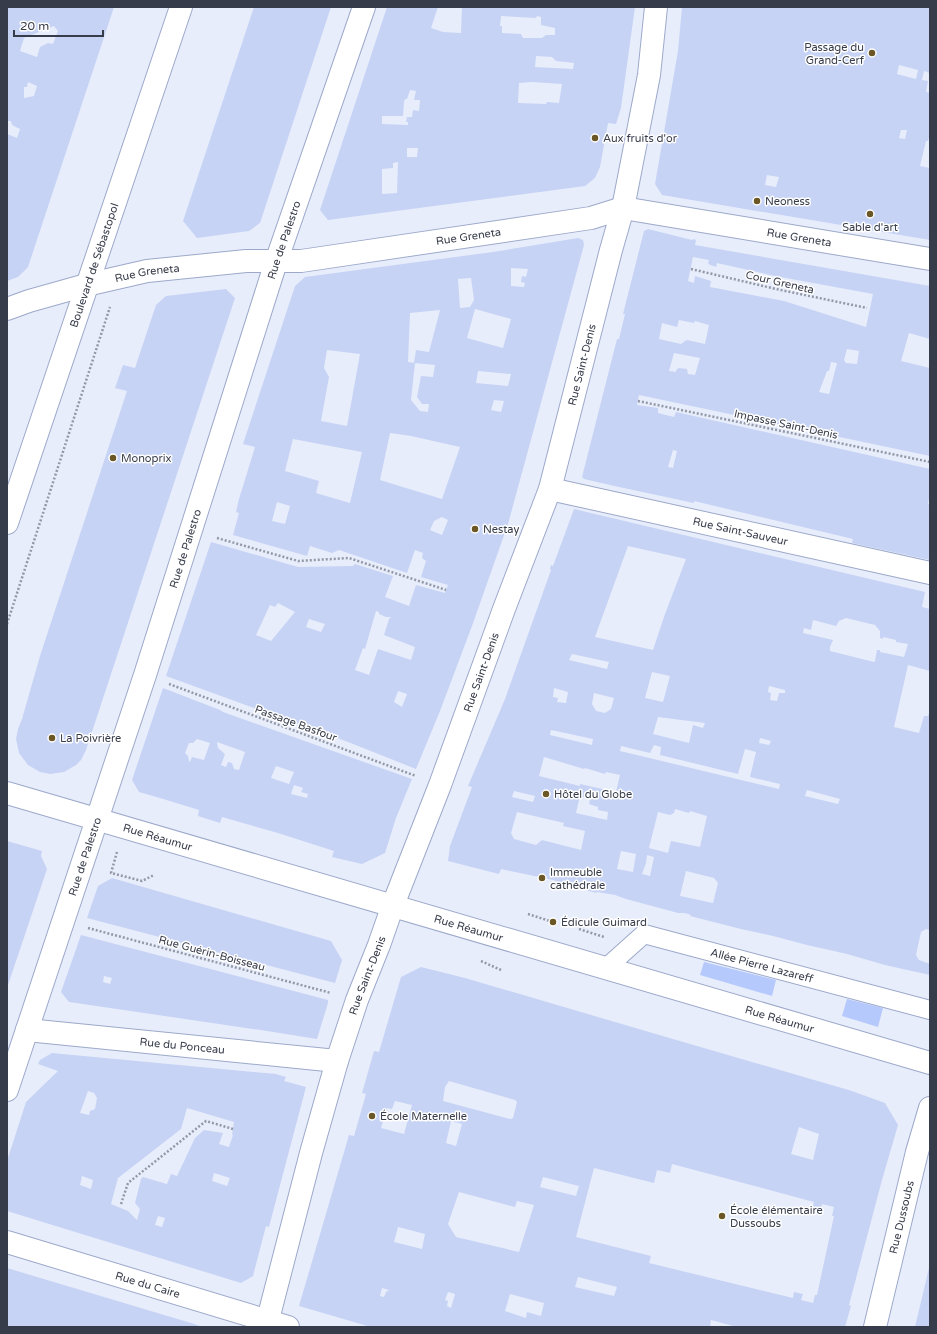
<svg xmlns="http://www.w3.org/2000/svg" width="937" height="1334" font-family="'Varela Round',sans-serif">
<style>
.green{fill:#b5c9fd}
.building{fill:#c6d3f5;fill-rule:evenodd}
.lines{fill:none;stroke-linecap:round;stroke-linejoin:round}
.lane-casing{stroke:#9ca9ca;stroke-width:20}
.street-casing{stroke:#9ca9ca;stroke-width:24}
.secondary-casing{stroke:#9ca9ca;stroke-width:24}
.path{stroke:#9398a6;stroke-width:2.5;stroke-dasharray:2 2;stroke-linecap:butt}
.lane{stroke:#fff;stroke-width:18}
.street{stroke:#fff;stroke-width:22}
.secondary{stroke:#fff;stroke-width:22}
.poi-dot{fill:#6a5725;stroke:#fff;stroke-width:1.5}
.labels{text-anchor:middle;stroke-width:3;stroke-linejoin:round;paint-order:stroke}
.poi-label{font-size:11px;fill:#373c4a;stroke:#fff;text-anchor:start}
.street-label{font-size:11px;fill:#373c4a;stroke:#fff}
</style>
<rect width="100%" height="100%" fill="#e8edfb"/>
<g class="green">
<path d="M 704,962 L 776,980 L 772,996 L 700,975 Z"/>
<path d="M 847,999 L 883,1008 L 878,1027 L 842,1016 Z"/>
</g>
<g class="building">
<path d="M 7,7 L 114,7 L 28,267 L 18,277 L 7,281 L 7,134 L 17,138 L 20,129 L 12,125 L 11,121 L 7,121 ZM 54,26 L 58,31 L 53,44 L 48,43 L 40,47 L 37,57 L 20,51 L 24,38 ZM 28,82 L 37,86 L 34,96 L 24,98 L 24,87 L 27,87 Z"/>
<path d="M 254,7 L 331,7 L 260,223 L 249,231 L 197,238 L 183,221 Z"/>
<path d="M 387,7 L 438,7 L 431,28 L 443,32 L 461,33 L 462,7 L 635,7 L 621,108 L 616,124 L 608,123 L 600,167 L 595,178 L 585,186 L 328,220 L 320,210 ZM 501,16 L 536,18 L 537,16 L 541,17 L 541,25 L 555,28 L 555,35 L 546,35 L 542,38 L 523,38 L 521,34 L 502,33 L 502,26 L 500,26 ZM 536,56 L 552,57 L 556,61 L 574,63 L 573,69 L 535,67 ZM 532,82 L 562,84 L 559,103 L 547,102 L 546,104 L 518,103 L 519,83 ZM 410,90 L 416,91 L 414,100 L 420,100 L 419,111 L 413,110 L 412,117 L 407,117 L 406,122 L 408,122 L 408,125 L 382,124 L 382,116 L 403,116 L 404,102 L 405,99 L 407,99 ZM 407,148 L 418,148 L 417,157 L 407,157 ZM 398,162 L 397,193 L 382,194 L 382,169 L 393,168 L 393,163 Z"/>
<path d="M 682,7 L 930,7 L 930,73 L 924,71 L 922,80 L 928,81 L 926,92 L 930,93 L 930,134 L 928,141 L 926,141 L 920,166 L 930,168 L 930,240 L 662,195 L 655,184 L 678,51 ZM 899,65 L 918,70 L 916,79 L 897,74 ZM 901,130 L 907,130 L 905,139 L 899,138 ZM 767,175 L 779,177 L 776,187 L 765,185 Z"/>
<path d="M 648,229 L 692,240 L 694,239 L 696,240 L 695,245 L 930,286 L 930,339 L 909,333 L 901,361 L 930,368 L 930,456 L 639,395 L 637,405 L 658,408 L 658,413 L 674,417 L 676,412 L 930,469 L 930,493 L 928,504 L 930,505 L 930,560 L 852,543 L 853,539 L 694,501 L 694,503 L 619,487 L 584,479 L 582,477 L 617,339 L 619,339 L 625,314 L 623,314 L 644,231 ZM 693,257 L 709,260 L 708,264 L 716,267 L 717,263 L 775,276 L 873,294 L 866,327 L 784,301 L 710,287 L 711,281 L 695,276 L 694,283 L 688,281 ZM 679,320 L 694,323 L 695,321 L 709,325 L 705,344 L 687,340 L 685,341 L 681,344 L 659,339 L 662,323 L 677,327 ZM 847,349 L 859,351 L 857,364 L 846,363 L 844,360 ZM 674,353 L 700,358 L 695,375 L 688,374 L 687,369 L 679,368 L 676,370 L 676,372 L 669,371 ZM 831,362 L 837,363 L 829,394 L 819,392 L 827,371 L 829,371 ZM 673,450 L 677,451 L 673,468 L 668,467 Z"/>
<path d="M 578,238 L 583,240 L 584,245 L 508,524 L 472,626 L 440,711 L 416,769 L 348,742 L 166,676 L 211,542 L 298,567 L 353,566 L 355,564 L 393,576 L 385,597 L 409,606 L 416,585 L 445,593 L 446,590 L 448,585 L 421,577 L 426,561 L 423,559 L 422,557 L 423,553 L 415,550 L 407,573 L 339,550 L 332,553 L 310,546 L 307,556 L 233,535 L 239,513 L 236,512 L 239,499 L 255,447 L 243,444 L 295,286 L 305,277 L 493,252 ZM 511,268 L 528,269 L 526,277 L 522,276 L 521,282 L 525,283 L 524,287 L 511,286 ZM 471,278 L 474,300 L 470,307 L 460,308 L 458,279 ZM 475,309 L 511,319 L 503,348 L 467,338 ZM 440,310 L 429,352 L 416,350 L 414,363 L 435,365 L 433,377 L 421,376 L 417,397 L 422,404 L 429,404 L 428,412 L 420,411 L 411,400 L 415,363 L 408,362 L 410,313 ZM 327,350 L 360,354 L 347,426 L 321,421 L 329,377 L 324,368 ZM 478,371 L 511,374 L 508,386 L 476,383 ZM 494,400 L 504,401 L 501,412 L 491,410 ZM 390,433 L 411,436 L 460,447 L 442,499 L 380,480 ZM 293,439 L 362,452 L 350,503 L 316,493 L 319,481 L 285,471 ZM 277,502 L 290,506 L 285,524 L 272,521 ZM 442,517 L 448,520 L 442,535 L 430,530 L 434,521 ZM 278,603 L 295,612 L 271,641 L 256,635 L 270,605 L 275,607 ZM 376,611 L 379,612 L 379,614 L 386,617 L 391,617 L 389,619 L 384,635 L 415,647 L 411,660 L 378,649 L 369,675 L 355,670 L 363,648 L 365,649 ZM 309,619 L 325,624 L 321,632 L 306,627 ZM 398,691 L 407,694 L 402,707 L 394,702 Z"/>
<path d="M 226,289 L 235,298 L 86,750 L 81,760 L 76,765 L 64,772 L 50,774 L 40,772 L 28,765 L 19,753 L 16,739 L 18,729 L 22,719 L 40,656 L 127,391 L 115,388 L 123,365 L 135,368 L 156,305 L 166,296 Z"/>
<path d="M 574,509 L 925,592 L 922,607 L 930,609 L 930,671 L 908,665 L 894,727 L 919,733 L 924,716 L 928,716 L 930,712 L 930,930 L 926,929 L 921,932 L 916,955 L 919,960 L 930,964 L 930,975 L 885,965 L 847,954 L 807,945 L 773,936 L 741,929 L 690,916 L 691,915 L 685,913 L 678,913 L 626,899 L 615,895 L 597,892 L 596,893 L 553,880 L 501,869 L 499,874 L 448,861 L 450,846 L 472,787 L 468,786 L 505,699 L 551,570 L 550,569 L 551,565 L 553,566 ZM 628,546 L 686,559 L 665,614 L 653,650 L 595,637 ZM 846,618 L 875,625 L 880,631 L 880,638 L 883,639 L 883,637 L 896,640 L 896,642 L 908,644 L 904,657 L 880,652 L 880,650 L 877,650 L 875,661 L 874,662 L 830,651 L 830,647 L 833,640 L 803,633 L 804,628 L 811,630 L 813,620 L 836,626 L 839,621 ZM 572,654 L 609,662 L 607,669 L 569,660 ZM 652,672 L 670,676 L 663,702 L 645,698 ZM 769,686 L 785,690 L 785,693 L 779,693 L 777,701 L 770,700 L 771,693 L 768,692 ZM 554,688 L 568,692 L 566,703 L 557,702 L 558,698 L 553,697 ZM 594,693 L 614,698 L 611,709 L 605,713 L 596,711 L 592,704 ZM 658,717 L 705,723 L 703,728 L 693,725 L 689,743 L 653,734 ZM 551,730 L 593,739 L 592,745 L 550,735 ZM 760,738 L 771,741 L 769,745 L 759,743 ZM 654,745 L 661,747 L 660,755 L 738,774 L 745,749 L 756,752 L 750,777 L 780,784 L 779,789 L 620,751 L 621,746 L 650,753 ZM 544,757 L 584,769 L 585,768 L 605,774 L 606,772 L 620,775 L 616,792 L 580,784 L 580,786 L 539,776 ZM 807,790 L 840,799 L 838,804 L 805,796 ZM 514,791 L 535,796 L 533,802 L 512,797 ZM 580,796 L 590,799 L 589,804 L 598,807 L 598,810 L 608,812 L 607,820 L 576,813 ZM 675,809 L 689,813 L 690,811 L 707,816 L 700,847 L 671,841 L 668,853 L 649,848 L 658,812 L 670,815 L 674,813 ZM 517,812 L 564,823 L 563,826 L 585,831 L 581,850 L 542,840 L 536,845 L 514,839 L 511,833 ZM 621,851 L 636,854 L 633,872 L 617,869 ZM 647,855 L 654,857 L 650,876 L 642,874 L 646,863 ZM 686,871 L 714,878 L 718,883 L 713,903 L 680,896 Z"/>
<path d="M 163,688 L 220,710 L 223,712 L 412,779 L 396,818 L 385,853 L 362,864 L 332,857 L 334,851 L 278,833 L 222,817 L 220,823 L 198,816 L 199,810 L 160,798 L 139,792 L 132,780 ZM 197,739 L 210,743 L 204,760 L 192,757 L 190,762 L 189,761 L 188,756 L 185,753 L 189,743 L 193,743 ZM 217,742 L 245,752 L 239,770 L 234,769 L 232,763 L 228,762 L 226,767 L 221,765 L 225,754 L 218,748 ZM 276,766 L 294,772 L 289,784 L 271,778 ZM 294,785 L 303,788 L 301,792 L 308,794 L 307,798 L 291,794 Z"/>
<path d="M 7,841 L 42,851 L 41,856 L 47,869 L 7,988 Z"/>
<path d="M 112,878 L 331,941 L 342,960 L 335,983 L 87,918 L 98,886 Z"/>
<path d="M 81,935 L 328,1000 L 328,1003 L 317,1039 L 267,1031 L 69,1002 L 61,992 ZM 104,976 L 112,978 L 110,984 L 103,982 Z"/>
<path d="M 421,967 L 465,978 L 673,1039 L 852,1091 L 885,1103 L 898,1125 L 882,1180 L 849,1305 L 851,1306 L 845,1327 L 737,1327 L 711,1320 L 710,1327 L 631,1326 L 631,1327 L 371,1327 L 299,1306 L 349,1135 L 354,1136 L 366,1094 L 362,1093 L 374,1051 L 379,1052 L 401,977 ZM 449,1081 L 515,1100 L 517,1102 L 513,1118 L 510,1119 L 443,1101 L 445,1087 ZM 395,1101 L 412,1105 L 404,1134 L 381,1128 L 387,1108 L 392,1109 ZM 451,1121 L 462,1124 L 456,1146 L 446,1143 ZM 799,1127 L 819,1134 L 813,1160 L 791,1154 ZM 672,1164 L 814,1202 L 812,1209 L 820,1211 L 822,1204 L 834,1207 L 832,1216 L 834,1216 L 817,1295 L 815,1295 L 813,1303 L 801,1300 L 803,1294 L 794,1292 L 793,1298 L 649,1263 L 651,1256 L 576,1237 L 594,1168 L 654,1183 L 657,1170 L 670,1173 ZM 543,1177 L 579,1186 L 576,1196 L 540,1187 ZM 459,1192 L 515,1207 L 517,1201 L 534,1205 L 519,1252 L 456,1237 L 448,1224 ZM 398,1227 L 425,1234 L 422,1249 L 394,1242 ZM 578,1277 L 617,1287 L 614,1296 L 575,1287 ZM 382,1288 L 389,1290 L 386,1292 L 384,1297 L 380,1296 ZM 448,1292 L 455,1294 L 451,1308 L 447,1306 L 448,1301 L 445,1300 ZM 510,1294 L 544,1303 L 541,1316 L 527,1312 L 526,1318 L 505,1311 Z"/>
<path d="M 52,1053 L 276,1074 L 286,1077 L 284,1081 L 306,1087 L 269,1227 L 266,1226 L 253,1276 L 241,1283 L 7,1211 L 7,1161 L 26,1102 L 58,1071 L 38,1064 L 40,1060 ZM 88,1091 L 94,1093 L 97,1098 L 95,1109 L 90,1111 L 89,1115 L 80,1113 ZM 187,1108 L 234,1122 L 232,1135 L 233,1135 L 229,1147 L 219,1144 L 223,1133 L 204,1130 L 195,1138 L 177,1176 L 171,1174 L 167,1184 L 143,1177 L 141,1179 L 135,1203 L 140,1209 L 137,1220 L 128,1211 L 111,1204 L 118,1178 L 181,1129 ZM 214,1173 L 230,1178 L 227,1186 L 212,1181 ZM 82,1176 L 93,1180 L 91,1189 L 80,1185 ZM 158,1216 L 165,1218 L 162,1227 L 155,1225 Z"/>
<path d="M 7,1268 L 191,1323 L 203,1327 L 7,1327 Z"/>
<path d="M 929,1268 L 930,1327 L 915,1327 Z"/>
</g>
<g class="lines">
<defs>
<g id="lane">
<path id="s1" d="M 606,968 L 644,934 L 930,1010"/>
</g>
<g id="street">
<path id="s2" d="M 7,309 L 29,301 L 86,285 L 147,271 L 246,261 L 301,261 L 591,218 L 623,208 L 930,259"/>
<path id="s3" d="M 550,489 L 930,573"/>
<path id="s4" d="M 27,1030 L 337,1061"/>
<path id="s5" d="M 7,1090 L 145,675 L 276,262 L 364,7"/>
<path id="s6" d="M 7,1242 L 288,1327"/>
<path id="s7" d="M 266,1327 L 311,1153 L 337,1061 L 357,1000 L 379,945 L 393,905 L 440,785 L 504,609 L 550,489 L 611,250 L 623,208 L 649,75 L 656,7"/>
<path id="s8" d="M 875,1327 L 917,1152 L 930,1108"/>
</g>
<g id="secondary">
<path id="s9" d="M 7,523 L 181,7"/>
<path id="s10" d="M 7,793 L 930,1063"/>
</g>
</defs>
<use href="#lane" class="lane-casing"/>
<use href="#street" class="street-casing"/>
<use href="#secondary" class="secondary-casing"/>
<g class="path">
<path d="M 691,269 L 776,289 L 867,308"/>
<path d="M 638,401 L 930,462"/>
<path d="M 217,538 L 298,561 L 349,558 L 446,590"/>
<path d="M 7,624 L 110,307"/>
<path d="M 169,684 L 416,776"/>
<path d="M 117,852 L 111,873 L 142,881 L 154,875"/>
<path d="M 528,914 L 553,922"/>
<path d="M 88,928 L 331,993"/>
<path d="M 579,929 L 604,937"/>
<path d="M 481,961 L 501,970"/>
<path d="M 121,1204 L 128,1183 L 206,1121 L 233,1129"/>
</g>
<use href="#lane" class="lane"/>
<use href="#street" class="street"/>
<use href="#secondary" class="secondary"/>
</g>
<g class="poi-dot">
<circle cx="872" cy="53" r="4"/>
<circle cx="595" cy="138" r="4"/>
<circle cx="757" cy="201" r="4"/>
<circle cx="870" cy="214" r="4"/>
<circle cx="113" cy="458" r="4"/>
<circle cx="475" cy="529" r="4"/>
<circle cx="52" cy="738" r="4"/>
<circle cx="546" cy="794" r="4"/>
<circle cx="542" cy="878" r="4"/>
<circle cx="553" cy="922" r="4"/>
<circle cx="372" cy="1116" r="4"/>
<circle cx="722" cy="1216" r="4"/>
</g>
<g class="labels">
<g class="poi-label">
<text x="864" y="51" text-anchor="end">Passage du<tspan x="864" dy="13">Grand-Cerf</tspan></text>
<text x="603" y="142">Aux fruits d'or</text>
<text x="765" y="205">Neoness</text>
<text x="870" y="231" text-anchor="middle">Sable d'art</text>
<text x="121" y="462">Monoprix</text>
<text x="483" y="533">Nestay</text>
<text x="60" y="742">La Poivrière</text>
<text x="554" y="798">Hôtel du Globe</text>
<text x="550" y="876">Immeuble<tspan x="550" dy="13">cathédrale</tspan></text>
<text x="561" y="926">Édicule Guimard</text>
<text x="380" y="1120">École Maternelle</text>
<text x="730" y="1214">École élémentaire<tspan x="730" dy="13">Dussoubs</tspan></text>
</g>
<g class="street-label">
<text dy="4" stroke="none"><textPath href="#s2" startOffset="469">Rue Greneta</textPath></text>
<text dy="4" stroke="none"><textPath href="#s2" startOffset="805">Rue Greneta</textPath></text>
<text dy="4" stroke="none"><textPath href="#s5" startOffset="894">Rue de Palestro</textPath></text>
<text dy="4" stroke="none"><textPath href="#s9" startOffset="272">Boulevard de Sébastopol</textPath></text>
<text dy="4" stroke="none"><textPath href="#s2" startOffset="145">Rue Greneta</textPath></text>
<text transform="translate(780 282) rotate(13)" y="4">Cour Greneta</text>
<text dy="4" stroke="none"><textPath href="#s7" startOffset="1014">Rue Saint-Denis</textPath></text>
<text transform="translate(786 424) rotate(12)" y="4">Impasse Saint-Denis</text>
<text dy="4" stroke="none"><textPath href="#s3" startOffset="195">Rue Saint-Sauveur</textPath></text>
<text dy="4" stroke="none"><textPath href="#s5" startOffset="570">Rue de Palestro</textPath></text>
<text dy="4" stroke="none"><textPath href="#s7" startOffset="690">Rue Saint-Denis</textPath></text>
<text transform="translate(296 723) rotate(20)" y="4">Passage Basfour</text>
<text dy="4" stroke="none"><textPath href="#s10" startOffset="157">Rue Réaumur</textPath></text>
<text dy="4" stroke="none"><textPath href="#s5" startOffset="246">Rue de Palestro</textPath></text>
<text dy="4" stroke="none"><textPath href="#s10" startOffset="481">Rue Réaumur</textPath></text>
<text transform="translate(212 953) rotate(15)" y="4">Rue Guérin-Boisseau</text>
<text dy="4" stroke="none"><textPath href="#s1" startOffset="173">Allée Pierre Lazareff</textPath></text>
<text dy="4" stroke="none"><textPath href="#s7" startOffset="366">Rue Saint-Denis</textPath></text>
<text dy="4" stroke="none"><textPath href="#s10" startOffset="805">Rue Réaumur</textPath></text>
<text dy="4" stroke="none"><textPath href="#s4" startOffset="156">Rue du Ponceau</textPath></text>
<text dy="4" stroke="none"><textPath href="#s8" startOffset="113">Rue Dussoubs</textPath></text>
<text dy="4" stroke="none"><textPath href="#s6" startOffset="147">Rue du Caire</textPath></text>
</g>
</g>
<rect width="937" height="1334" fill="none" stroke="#373c4a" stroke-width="16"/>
<path d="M14 30v6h89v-6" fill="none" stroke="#373c4a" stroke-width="2"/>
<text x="20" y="30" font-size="12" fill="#373c4a" stroke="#ffffff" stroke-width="3" paint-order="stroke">20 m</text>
</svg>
